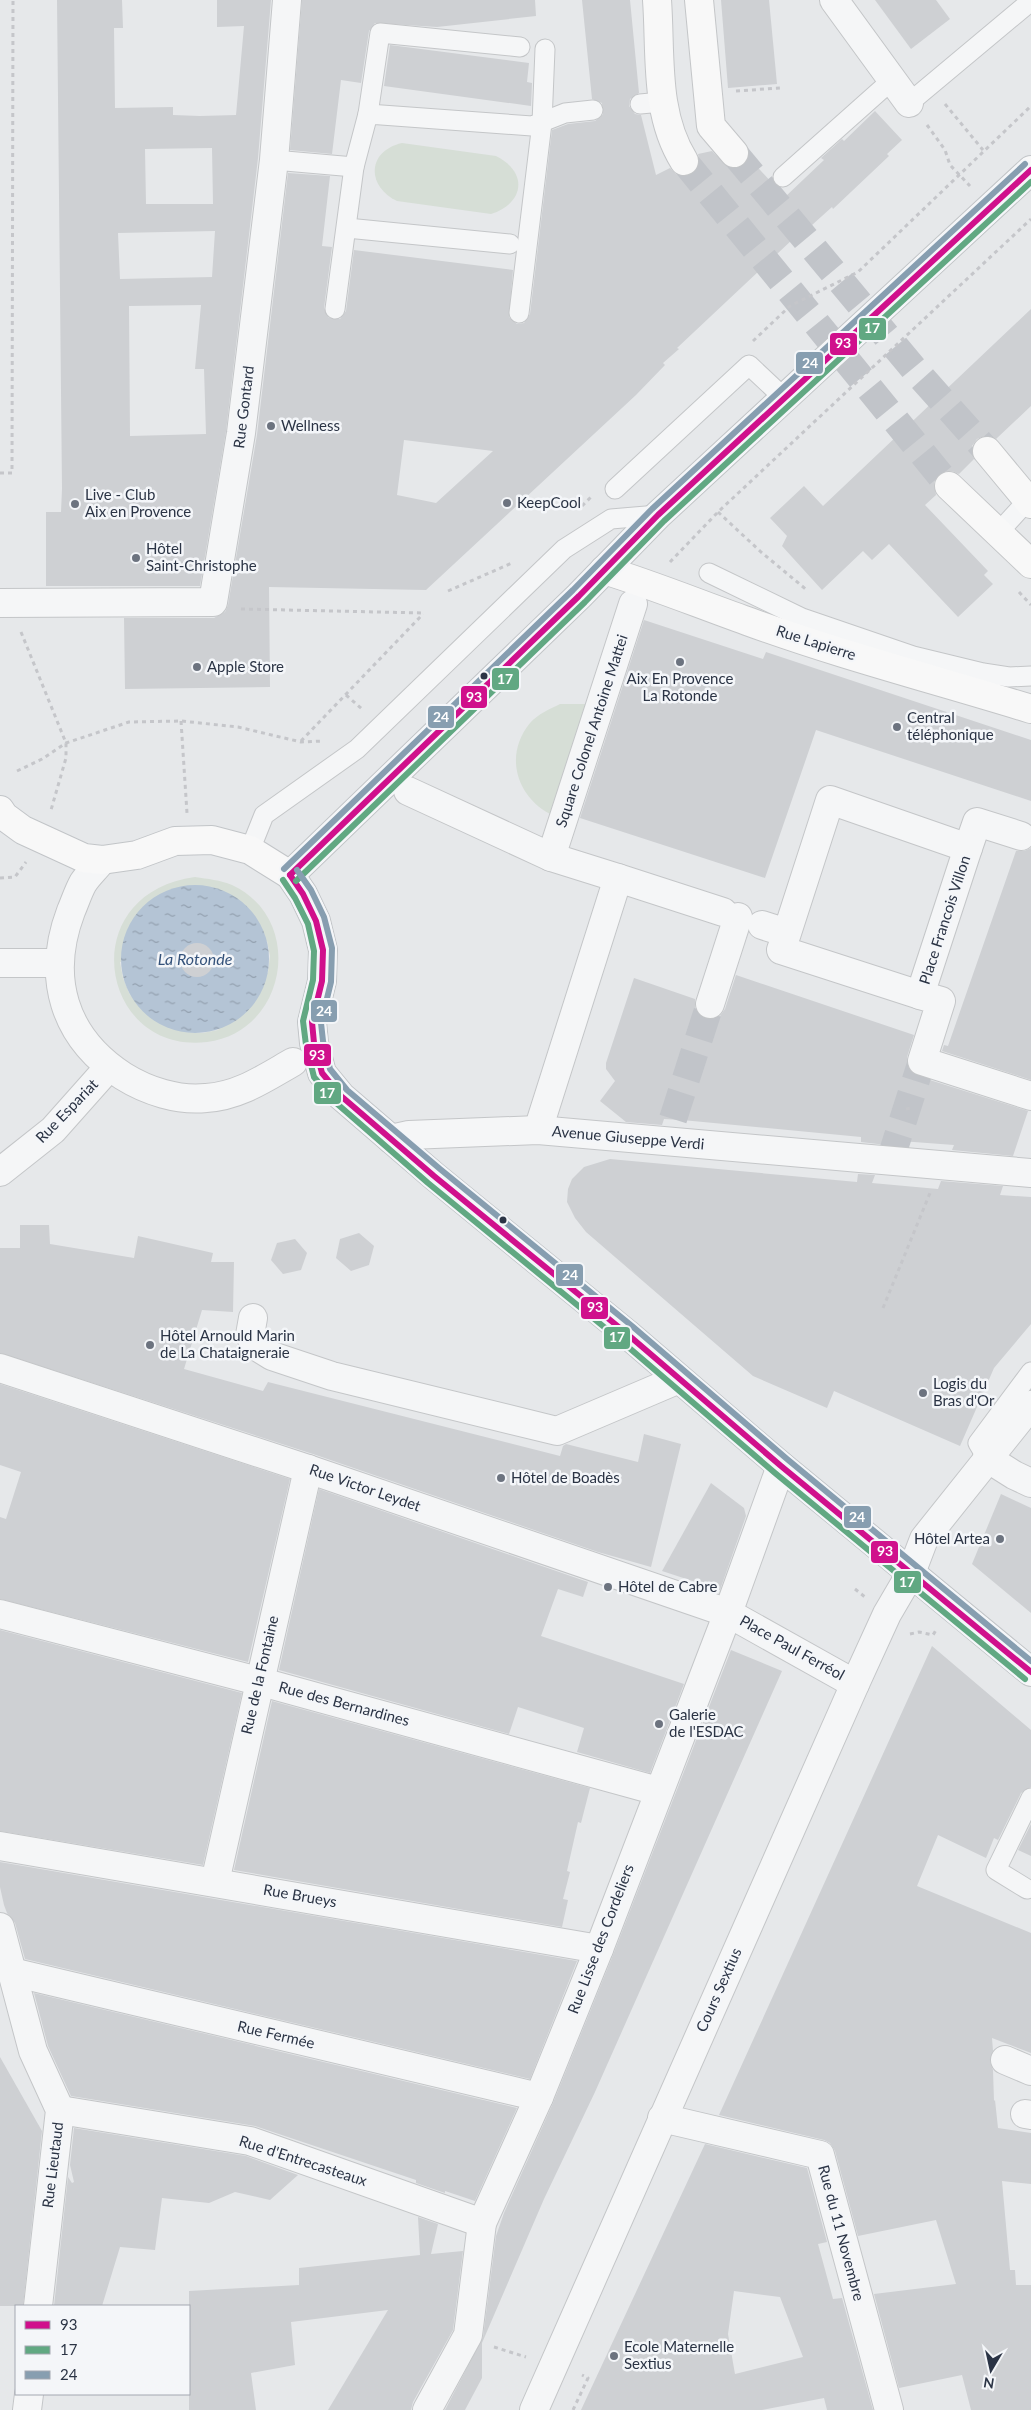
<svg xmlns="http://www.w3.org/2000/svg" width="1031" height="2410" font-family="Lato,sans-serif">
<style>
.green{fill:#d6ded6;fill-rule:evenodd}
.water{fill:url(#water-ripples)}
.building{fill:#ced0d3;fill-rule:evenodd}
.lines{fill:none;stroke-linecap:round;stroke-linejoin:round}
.street-tunnel{stroke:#c1c4c9;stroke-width:28;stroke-dasharray:28 14;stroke-linecap:butt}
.secondary-tunnel{stroke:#c1c4c9;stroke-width:28;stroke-dasharray:28 14;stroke-linecap:butt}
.lane-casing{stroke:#c4c6c8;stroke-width:21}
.street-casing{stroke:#c4c6c8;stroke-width:30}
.secondary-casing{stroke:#c4c6c8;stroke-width:30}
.primary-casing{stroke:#c2c5c8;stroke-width:30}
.path{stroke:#c5c6ca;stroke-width:3;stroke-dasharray:4 4;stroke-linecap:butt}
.lane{stroke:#f5f6f7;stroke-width:19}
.street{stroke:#f5f6f7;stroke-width:28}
.secondary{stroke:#f8f8f8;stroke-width:28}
.primary{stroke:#f8f8f8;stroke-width:28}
.bus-1-casing{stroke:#f4f6f9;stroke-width:10}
.bus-2-casing{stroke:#f4f6f9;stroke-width:10}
.bus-3-casing{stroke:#f4f6f9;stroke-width:10}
.bus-1{stroke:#d0108c;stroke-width:6}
.bus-2{stroke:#61a882;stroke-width:6}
.bus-3{stroke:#879eb0;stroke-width:6}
.poi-dot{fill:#6c737f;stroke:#f4f6f9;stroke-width:2}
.bus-dot{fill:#2b3445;stroke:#f4f6f9;stroke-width:2}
.labels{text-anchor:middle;stroke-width:5;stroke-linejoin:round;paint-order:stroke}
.street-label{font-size:15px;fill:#2b3445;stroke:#f4f6f9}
.poi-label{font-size:15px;fill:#2b3445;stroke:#f4f6f9;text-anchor:start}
.water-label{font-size:16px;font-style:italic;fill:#34527a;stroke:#f4f6f9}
.line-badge{stroke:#f4f6f9;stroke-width:2}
.badge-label{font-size:14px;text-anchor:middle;font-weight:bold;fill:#fff}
</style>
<defs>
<pattern id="water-ripples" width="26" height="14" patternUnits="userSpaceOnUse" patternTransform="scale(1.25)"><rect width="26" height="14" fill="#b4c4d5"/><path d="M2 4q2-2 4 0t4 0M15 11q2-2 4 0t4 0" fill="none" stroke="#93a0af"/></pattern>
</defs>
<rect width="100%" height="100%" fill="#e6e8ea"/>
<g class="green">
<path d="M 402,143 L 496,156 C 528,172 525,203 491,214 L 397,201 C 366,186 367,151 402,143 Z"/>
<path d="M 560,704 L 592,704 L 554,816 C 517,799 503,756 530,723 C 538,714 550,709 560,704 Z"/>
<path d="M 195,877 C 208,879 220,880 232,885 C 306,919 287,1032 207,1042 C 100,1055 72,894 195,877 ZM 267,941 L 270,956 L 268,972 L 218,1030 L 202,1033 L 185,1032 L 130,995 L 123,978 L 120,962 Z"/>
</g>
<circle class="water" cx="195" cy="959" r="74"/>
<g class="building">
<path d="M 57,0 L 122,0 L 123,28 L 114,28 L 115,108 L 173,107 L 173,115 L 200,116 L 236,115 L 244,26 L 217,27 L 217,0 L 271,0 L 258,158 L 226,431 L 200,586 L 46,586 L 46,512 L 61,512 L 62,489 ZM 212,148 L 213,204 L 146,204 L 145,149 ZM 215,231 L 212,277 L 120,279 L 118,233 ZM 201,305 L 195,369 L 204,369 L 206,434 L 130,436 L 129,306 Z"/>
<path d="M 302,0 L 535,0 L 536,16 L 437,27 L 375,23 L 369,31 L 361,83 L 341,80 L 332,154 L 290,150 Z"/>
<path d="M 582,0 L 630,0 L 639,93 L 630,99 L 629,106 L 635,114 L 641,115 L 656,175 L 670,168 L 676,174 L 683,177 L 691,175 L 697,169 L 700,162 L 698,154 L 712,151 L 729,168 L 737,168 L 750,159 L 785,197 L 824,160 L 821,158 L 842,139 L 844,141 L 875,111 L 902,140 L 887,154 L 889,156 L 833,209 L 832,207 L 812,225 L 810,223 L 677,348 L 679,349 L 663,363 L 665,365 L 636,395 L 426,590 L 269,587 L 270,687 L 125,689 L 124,618 L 214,618 L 225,612 L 228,605 L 257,435 L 288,173 L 330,176 L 322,246 L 332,247 L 324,308 L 329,318 L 340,319 L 346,311 L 354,250 L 513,270 L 509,317 L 517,324 L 524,323 L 530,314 L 552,130 L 568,124 L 595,121 L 603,114 L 602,103 L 592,99 ZM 404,440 L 493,451 L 436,503 L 397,495 Z"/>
<path d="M 721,0 L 769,0 L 777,84 L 728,88 Z"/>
<path d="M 875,0 L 936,0 L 950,19 L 911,49 Z"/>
<path d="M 390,45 L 529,63 L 527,82 L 532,83 L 531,106 L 384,86 Z"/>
<path d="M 1031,309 L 1031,406 L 996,439 L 985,436 L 977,439 L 972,446 L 974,459 L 959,474 L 952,471 L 945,471 L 938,475 L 934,483 L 936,495 L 925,505 L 988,571 L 984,575 L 993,584 L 958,617 L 889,544 L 872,560 L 863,551 L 822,590 L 782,546 L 787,536 L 770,518 L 804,486 L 823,506 Z"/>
<path d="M 644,620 L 763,659 L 766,652 L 1031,740 L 1031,801 L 816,730 L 765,878 L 580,818 Z"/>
<path d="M 1031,848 L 1031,1080 L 942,1051 L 944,1045 L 948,1046 L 1016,851 L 1024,851 Z"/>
<circle cx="197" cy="960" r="17"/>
<path d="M 736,975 L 914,1035 L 907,1057 L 907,1065 L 911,1072 L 917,1076 L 1028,1111 L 1013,1156 L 952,1150 L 954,1145 L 887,1140 L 886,1145 L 861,1142 L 861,1137 L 682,1120 L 664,1119 L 662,1125 L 626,1122 L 600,1101 L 615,1081 L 606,1069 L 606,1063 L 634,978 L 695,999 L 695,1007 L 698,1014 L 705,1019 L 713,1019 L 720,1016 L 725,1009 Z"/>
<path d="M 610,1159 L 857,1182 L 858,1174 L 875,1175 L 872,1183 L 938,1189 L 941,1181 L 1003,1186 L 1000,1195 L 1031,1197 L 1031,1324 L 994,1368 L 960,1446 L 834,1391 L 827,1408 L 753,1376 L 586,1232 L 575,1218 L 567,1202 L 568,1189 L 572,1179 L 584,1167 Z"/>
<path d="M 20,1225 L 49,1225 L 50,1244 L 134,1258 L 138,1236 L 213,1253 L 211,1262 L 234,1262 L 233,1312 L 202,1310 L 184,1369 L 263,1391 L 268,1382 L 560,1456 L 563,1446 L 566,1444 L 638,1462 L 644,1434 L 681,1444 L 651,1567 L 598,1552 L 313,1454 L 0,1353 L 0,1248 L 20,1248 Z"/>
<path d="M 359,1233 L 374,1246 L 369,1265 L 351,1271 L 336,1258 L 340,1239 Z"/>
<path d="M 295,1239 L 307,1253 L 301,1270 L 283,1274 L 271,1260 L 277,1243 Z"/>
<path d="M 0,1384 L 290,1479 L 248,1662 L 0,1599 L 0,1517 L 6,1519 L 21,1472 L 0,1465 Z"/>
<path d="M 711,1483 L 744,1508 L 746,1516 L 720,1590 L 662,1571 Z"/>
<path d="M 319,1489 L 588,1582 L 583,1597 L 558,1589 L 541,1636 L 684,1684 L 650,1773 L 577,1752 L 584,1728 L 518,1707 L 509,1734 L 279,1670 Z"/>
<path d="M 1001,1494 L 1031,1508 L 1031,1613 L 972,1564 Z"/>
<path d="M 0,1630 L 242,1693 L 203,1865 L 0,1831 Z"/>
<path d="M 932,1646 L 1031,1730 L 1031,1787 L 1021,1793 L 998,1840 L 994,1838 L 986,1858 L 938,1835 L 917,1886 L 1031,1933 L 1031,2053 L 992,2038 L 993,2051 L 990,2061 L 993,2070 L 994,2101 L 995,2100 L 998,2128 L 1031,2133 L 1031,2184 L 1002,2181 L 1010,2270 L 1015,2270 L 1016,2285 L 1031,2285 L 1031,2410 L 971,2410 L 962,2375 L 899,2388 L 874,2294 L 956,2284 L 936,2220 L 858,2236 L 835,2151 L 830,2143 L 824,2140 L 719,2115 Z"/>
<path d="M 731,1650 L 782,1671 L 595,2092 L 544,2199 L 482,2343 L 482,2378 L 465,2410 L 445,2410 L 483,2337 L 496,2236 L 504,2213 L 553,2103 L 613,1955 Z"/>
<path d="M 272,1701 L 590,1788 L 581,1823 L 578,1822 L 567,1871 L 570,1872 L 563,1899 L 568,1900 L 562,1927 L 234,1870 Z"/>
<path d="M 1031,1824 L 1031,1856 L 1018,1850 Z"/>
<path d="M 0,1862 L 577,1961 L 530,2079 L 25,1959 L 15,1923 L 7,1913 L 4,1905 L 0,1887 Z"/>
<path d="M 34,1993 L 517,2108 L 475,2201 L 445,2191 L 445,2193 L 416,2183 L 416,2180 L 255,2126 L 71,2096 L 48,2046 Z"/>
<path d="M 0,2057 L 42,2131 L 23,2306 L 0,2306 Z"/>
<path d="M 74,2128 L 246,2156 L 298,2175 L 270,2200 L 235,2192 L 209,2203 L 162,2198 L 155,2250 L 120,2247 L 102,2306 L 54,2306 L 68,2177 L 72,2183 L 74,2182 L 70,2165 Z"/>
<path d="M 705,2144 L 807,2168 L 827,2242 L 818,2244 L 833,2299 L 842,2298 L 873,2410 L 827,2410 L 824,2398 L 762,2410 L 581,2410 ZM 734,2291 L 780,2297 L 803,2357 L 735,2374 L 728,2334 Z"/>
<path d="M 418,2217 L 438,2224 L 431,2254 L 463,2251 L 453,2330 L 413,2402 L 411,2410 L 328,2410 L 388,2310 L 291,2322 L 295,2365 L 251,2373 L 256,2410 L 189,2410 L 189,2291 L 299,2285 L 299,2268 L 420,2255 Z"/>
</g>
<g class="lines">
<g class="street-tunnel">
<path d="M 673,1119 L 710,1004"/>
<path d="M 890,1161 L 922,1061"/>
</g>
<g class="secondary-tunnel">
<path d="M 734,153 L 914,369 L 987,451"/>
<path d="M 684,161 L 949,486"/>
</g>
<defs>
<g id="lane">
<path d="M 909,103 L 1031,1"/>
<path d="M 640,104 L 662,102"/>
<path d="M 368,114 L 380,33 L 520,47"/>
<path d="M 274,160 L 354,167 L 368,114 L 532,126 L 565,113 L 593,110"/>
<path d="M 783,177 L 892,80"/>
<path d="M 347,228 L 510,244"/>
<path d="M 335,309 L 354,167"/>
<path d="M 519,313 L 542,123 L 545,49"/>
<path d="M 615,489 L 749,365 L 784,398"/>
<path d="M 998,533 L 1028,500"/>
<path d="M 709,573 L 802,618 L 913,656 L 983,673 L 1009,677 L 1031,676"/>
<path d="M 250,850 L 264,815 L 357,749 L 564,549 L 611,519 L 658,515"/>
<path d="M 987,1458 L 978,1443 L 1031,1372"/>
<path d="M 1027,1889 L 996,1870 L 1031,1798"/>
</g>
<g id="street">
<path d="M 834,0 L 909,103"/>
<path d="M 0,603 L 213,602 L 241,433 L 274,160 L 287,0"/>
<path d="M 408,791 L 551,857"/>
<path d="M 968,848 L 977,822 L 1021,836"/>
<path d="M 102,860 C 96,868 88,875 83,883 C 78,892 75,902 71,911 C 46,977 63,1037 123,1076 C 147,1091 178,1101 206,1098 C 239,1096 265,1078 293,1062"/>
<path d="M 618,878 L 551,857 L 633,604"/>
<path d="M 762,925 L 787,933 L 781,950 L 920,995 L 968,848 L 830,800 L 787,933"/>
<path d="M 0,963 L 59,963"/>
<path d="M 920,995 L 941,1001 L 922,1061 L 1031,1096"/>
<path d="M 710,1004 L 738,917"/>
<path d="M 538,1130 L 618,878 L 723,912"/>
<path d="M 391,1139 L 409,1135 L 538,1130 L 1031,1173"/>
<path d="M 0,1172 L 53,1130 L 109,1067"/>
<path d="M 253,1318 L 250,1335 L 256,1346 L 272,1356 L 332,1376 L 557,1431 L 679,1379"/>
<path d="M 0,1368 L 308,1469 L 728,1613 L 855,1684"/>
<path d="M 987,1458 L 1014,1475 L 1031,1483"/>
<path d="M 0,1614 L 258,1681 L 658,1791"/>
<path d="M 0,1846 L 599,1949"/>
<path d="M 215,1882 L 308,1469"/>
<path d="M 0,1927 L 33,2051 L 60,2110 L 38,2306"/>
<path d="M 12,1972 L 539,2097"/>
<path d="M 1005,2060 L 1031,2071"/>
<path d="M 60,2110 L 250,2141 L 482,2223"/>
<path d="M 1025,2114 L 1031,2115"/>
<path d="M 662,2118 L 820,2155 L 889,2410"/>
<path d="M 27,2410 L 29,2394"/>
<path d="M 427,2410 L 468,2335 L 482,2223 L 539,2097 L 599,1949 L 728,1613 L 781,1466"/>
<path d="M 534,2410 L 855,1684 L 887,1614 L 911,1573 L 924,1539 L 1031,1405"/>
</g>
<g id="secondary">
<path d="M 657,0 C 661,54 654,113 684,161"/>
<path d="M 699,0 L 711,126 L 734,153"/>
<path d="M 987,451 L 1031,504"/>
<path d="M 949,486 L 1031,564"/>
<path d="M 604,570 C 653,585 699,604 747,621 C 840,655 937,680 1031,709"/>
</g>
<g id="primary">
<path d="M 0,810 L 4,816 L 23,830 L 84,858 L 102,860 L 137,855 L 175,841 L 212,840 L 250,850 L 290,875 L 303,894 L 316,921 L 323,950 L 322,981 L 312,1022 L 314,1043 L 322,1073 L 341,1096 L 434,1176 L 626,1333 L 781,1466 L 1031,1672"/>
<path d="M 290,875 L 579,596 L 658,515 L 1031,170"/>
</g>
</defs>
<use href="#lane" class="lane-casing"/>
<use href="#street" class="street-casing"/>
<use href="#secondary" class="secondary-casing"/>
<use href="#primary" class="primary-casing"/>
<g class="path">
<path d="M 736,91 L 780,88"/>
<path d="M 945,104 L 983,150"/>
<path d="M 927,125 L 945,150 L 950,165 L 970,186"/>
<path d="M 753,341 L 790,306 L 858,272 L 1031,106"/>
<path d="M 0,473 L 12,473 L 13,0"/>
<path d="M 582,506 L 592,496"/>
<path d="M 718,512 L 761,552 L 808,591"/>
<path d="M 670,562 L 718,512 L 1031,219"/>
<path d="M 448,591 L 512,563"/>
<path d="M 1019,592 L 1031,605"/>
<path d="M 241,609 L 424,613"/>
<path d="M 21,632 L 66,743 L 66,758 L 51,810"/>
<path d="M 346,695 L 362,709"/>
<path d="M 181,721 L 187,813"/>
<path d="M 301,741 L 423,614"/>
<path d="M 17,771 L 42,759 L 66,743 L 129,722 L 181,721 L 238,727 L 301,742 L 323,741"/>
<path d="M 0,878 L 15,877 L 26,862"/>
<path d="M 906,1109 L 912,1108"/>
<path d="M 883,1308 L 930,1193"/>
<path d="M 855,1589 L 865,1597"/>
<path d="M 910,1634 L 919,1632 L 933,1635 L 936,1630"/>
<path d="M 494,2347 L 526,2357"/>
<path d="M 573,2410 L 588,2378 L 582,2375"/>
</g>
<use href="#lane" class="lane"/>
<use href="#street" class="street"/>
<use href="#secondary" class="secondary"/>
<use href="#primary" class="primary"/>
<defs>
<g id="bus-1">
<path d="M 290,875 L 303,894 L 316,921 L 323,950 L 322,981 L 312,1022 L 314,1043 L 322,1073 L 341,1096 L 434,1176 L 626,1333 L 781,1466 L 1031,1672"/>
<path d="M 290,875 L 579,596 L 658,515 L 1031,170"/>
</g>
<g id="bus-2">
<path d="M 283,880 L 295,898 L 308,924 L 314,951 L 313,980 L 303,1021 L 306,1045 L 314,1077 L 335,1102 L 428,1183 L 620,1340 L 775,1473 L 1025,1679"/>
<path d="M 296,881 L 585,602 L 664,521 L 1031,182"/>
</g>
<g id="bus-3">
<path d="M 284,869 L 573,590 L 652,509 L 1025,164"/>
<path d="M 297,870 L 311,890 L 324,917 L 332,948 L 331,982 L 321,1023 L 323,1041 L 330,1069 L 347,1090 L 440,1169 L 632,1326 L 787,1459 L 1031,1661"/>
</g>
</defs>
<use href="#bus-1" class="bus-1-casing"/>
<use href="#bus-2" class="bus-2-casing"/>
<use href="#bus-3" class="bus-3-casing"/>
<use href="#bus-1" class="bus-1"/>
<use href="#bus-2" class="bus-2"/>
<use href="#bus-3" class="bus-3"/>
</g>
<g class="poi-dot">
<circle cx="271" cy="426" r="5"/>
<circle cx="507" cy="503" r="5"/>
<circle cx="75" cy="504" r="5"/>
<circle cx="136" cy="558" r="5"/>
<circle cx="680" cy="662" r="5"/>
<circle cx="197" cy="667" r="5"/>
<circle cx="897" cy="727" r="5"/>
<circle cx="150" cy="1345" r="5"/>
<circle cx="923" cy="1393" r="5"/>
<circle cx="501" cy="1478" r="5"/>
<circle cx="1000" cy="1539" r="5"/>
<circle cx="608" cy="1587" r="5"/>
<circle cx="659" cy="1724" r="5"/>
<circle cx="614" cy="2356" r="5"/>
</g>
<g class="bus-dot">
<circle cx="484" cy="676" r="4.5"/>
<circle cx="503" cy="1220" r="4.5"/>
</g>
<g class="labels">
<g class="street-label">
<text transform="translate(244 407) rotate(-83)" y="5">Rue Gontard</text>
<text transform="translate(816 643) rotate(18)" y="5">Rue Lapierre</text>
<text transform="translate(592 731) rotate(-72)" y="5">Square Colonel Antoine Mattei</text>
<text transform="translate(945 920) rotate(-72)" y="5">Place Francois Villon</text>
<text transform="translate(67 1111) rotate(-46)" y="5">Rue Espariat</text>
<text transform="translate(628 1138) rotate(5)" y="5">Avenue Giuseppe Verdi</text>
<text transform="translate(365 1488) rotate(19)" y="5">Rue Victor Leydet</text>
<text transform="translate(792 1648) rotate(29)" y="5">Place Paul Ferréol</text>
<text transform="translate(260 1675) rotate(-77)" y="5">Rue de la Fontaine</text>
<text transform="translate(344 1704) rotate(15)" y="5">Rue des Bernardines</text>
<text transform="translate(300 1896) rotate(10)" y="5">Rue Brueys</text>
<text transform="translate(601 1939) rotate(-69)" y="5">Rue Lisse des Cordeliers</text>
<text transform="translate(719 1990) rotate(-66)" y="5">Cours Sextius</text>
<text transform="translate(276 2035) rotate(13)" y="5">Rue Fermée</text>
<text transform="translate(303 2161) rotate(18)" y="5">Rue d'Entrecasteaux</text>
<text transform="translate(53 2165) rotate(-83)" y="5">Rue Lieutaud</text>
<text transform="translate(841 2233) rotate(75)" y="5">Rue du 11 Novembre</text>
</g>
<g class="poi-label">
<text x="281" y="431">Wellness</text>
<text x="85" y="500">Live - Club<tspan x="85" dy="17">Aix en Provence</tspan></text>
<text x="517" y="508">KeepCool</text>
<text x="146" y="554">Hôtel<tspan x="146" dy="17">Saint-Christophe</tspan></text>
<text x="207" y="672">Apple Store</text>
<text x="680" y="684" text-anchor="middle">Aix En Provence<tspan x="680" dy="17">La Rotonde</tspan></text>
<text x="907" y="723">Central<tspan x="907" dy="17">téléphonique</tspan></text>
<text x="160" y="1341">Hôtel Arnould Marin<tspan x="160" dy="17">de La Chataigneraie</tspan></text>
<text x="933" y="1389">Logis du<tspan x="933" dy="17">Bras d'Or</tspan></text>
<text x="511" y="1483">Hôtel de Boadès</text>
<text x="990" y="1544" text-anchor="end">Hôtel Artea</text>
<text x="618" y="1592">Hôtel de Cabre</text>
<text x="669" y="1720">Galerie<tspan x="669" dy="17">de l'ESDAC</tspan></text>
<text x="624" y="2352">Ecole Maternelle<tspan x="624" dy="17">Sextius</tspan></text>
</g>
<g class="water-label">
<text x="195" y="965">La Rotonde</text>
</g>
</g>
<g class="line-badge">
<rect x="858" y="317" width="29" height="24" rx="5" fill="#61a882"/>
<rect x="829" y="332" width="29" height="24" rx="5" fill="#d0108c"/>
<rect x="795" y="351" width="29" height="24" rx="5" fill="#879eb0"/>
<rect x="491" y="667" width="29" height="24" rx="5" fill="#61a882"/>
<rect x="460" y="685" width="28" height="24" rx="5" fill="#d0108c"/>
<rect x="427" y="705" width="28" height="24" rx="5" fill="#879eb0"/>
<rect x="310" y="999" width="28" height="24" rx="5" fill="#879eb0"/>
<rect x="303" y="1043" width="29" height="24" rx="5" fill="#d0108c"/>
<rect x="313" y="1081" width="29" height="24" rx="5" fill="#61a882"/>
<rect x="555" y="1263" width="29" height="24" rx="5" fill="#879eb0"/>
<rect x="580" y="1296" width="29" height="24" rx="5" fill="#d0108c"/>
<rect x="603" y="1326" width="28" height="24" rx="5" fill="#61a882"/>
<rect x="843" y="1505" width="29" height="24" rx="5" fill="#879eb0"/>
<rect x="870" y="1540" width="29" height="24" rx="5" fill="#d0108c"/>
<rect x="893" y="1570" width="29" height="24" rx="5" fill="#61a882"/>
</g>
<g class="badge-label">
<text x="872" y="333">17</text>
<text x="843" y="348">93</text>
<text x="810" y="368">24</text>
<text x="505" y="684">17</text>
<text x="474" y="702">93</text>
<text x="441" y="722">24</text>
<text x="324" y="1016">24</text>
<text x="317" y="1060">93</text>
<text x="327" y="1098">17</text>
<text x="570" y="1280">24</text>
<text x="595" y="1312">93</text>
<text x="617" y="1342">17</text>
<text x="857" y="1522">24</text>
<text x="885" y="1556">93</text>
<text x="907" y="1587">17</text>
</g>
<rect x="15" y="2305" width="175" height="90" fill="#f4f6f9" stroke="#a4a8b1"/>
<rect x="25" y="2321" width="25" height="8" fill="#d0108c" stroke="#a4a8b1"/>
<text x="60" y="2330" font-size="15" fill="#2b3445">93</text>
<rect x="25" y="2346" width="25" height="8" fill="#61a882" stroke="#a4a8b1"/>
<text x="60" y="2355" font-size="15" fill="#2b3445">17</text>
<rect x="25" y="2371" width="25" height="8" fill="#879eb0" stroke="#a4a8b1"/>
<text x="60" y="2380" font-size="15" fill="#2b3445">24</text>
<g transform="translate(991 2370) rotate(189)" stroke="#f4f6f9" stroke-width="4" paint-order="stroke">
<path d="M0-4L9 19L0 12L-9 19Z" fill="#2b3445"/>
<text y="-8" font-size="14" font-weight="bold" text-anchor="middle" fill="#2b3445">N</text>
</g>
</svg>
